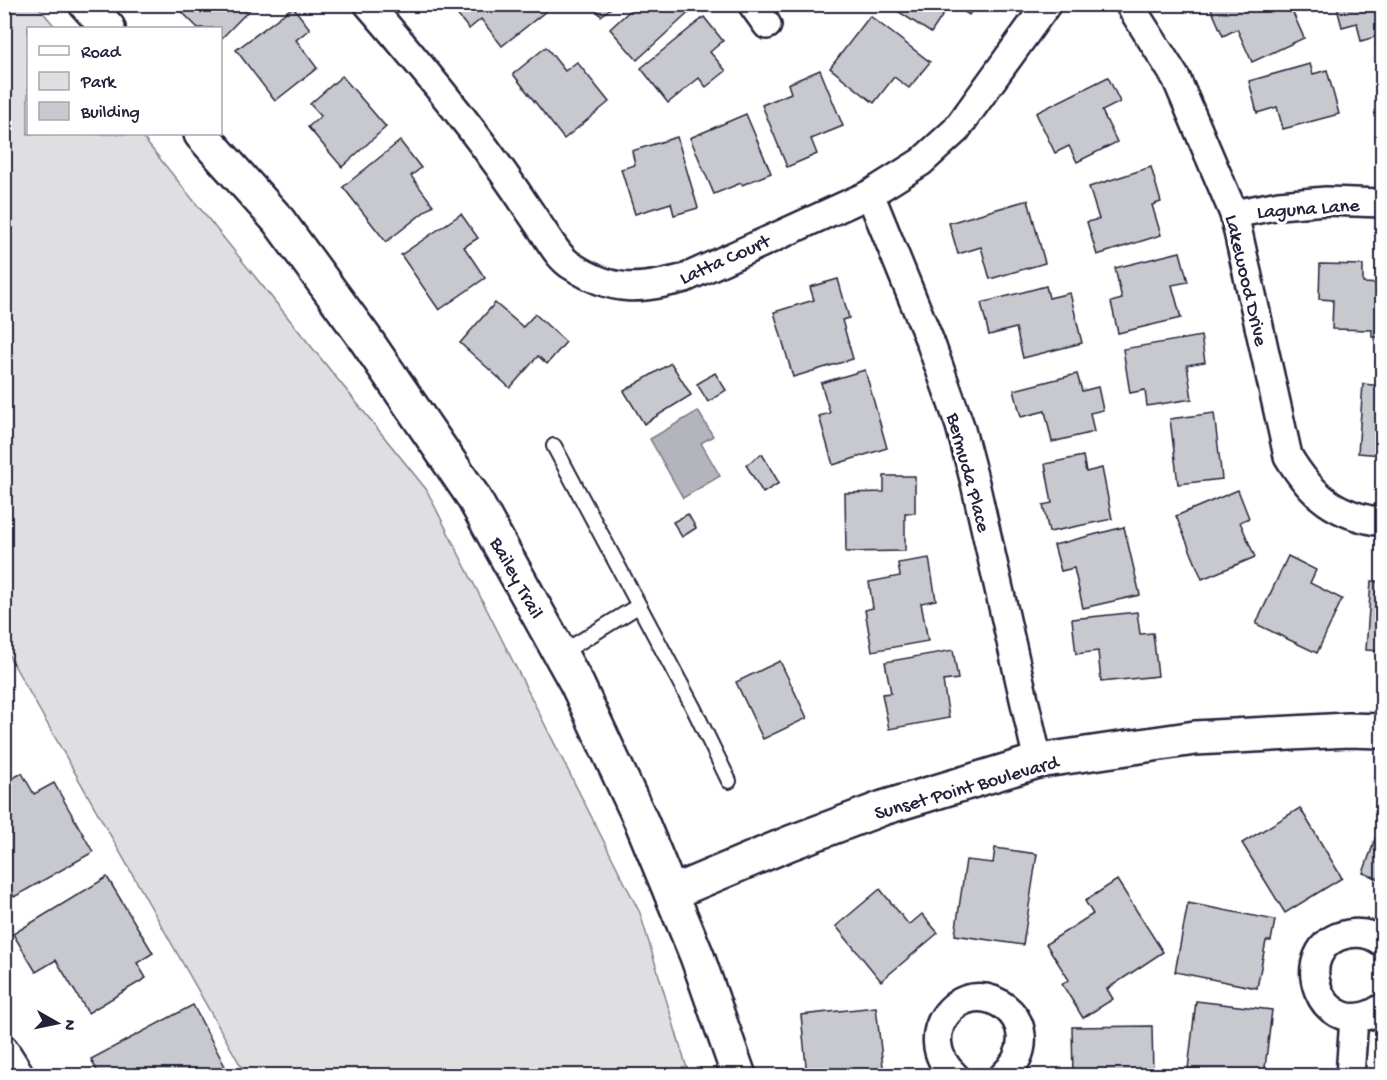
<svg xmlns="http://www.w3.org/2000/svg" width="1387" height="1080" font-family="'Gochi Hand',sans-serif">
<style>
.green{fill:#dfdfe2;stroke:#80808e;stroke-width:1.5}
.water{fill:#b4b4bc;stroke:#7a7a88;stroke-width:1.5}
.building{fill:#c8c8cf;stroke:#22223b;stroke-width:1.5}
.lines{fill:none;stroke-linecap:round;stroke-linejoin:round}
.service-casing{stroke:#22223b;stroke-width:18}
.minor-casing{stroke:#22223b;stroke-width:32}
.tertiary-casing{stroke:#22223b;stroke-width:38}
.service{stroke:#fff;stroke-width:14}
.minor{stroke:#fff;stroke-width:27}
.tertiary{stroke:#fff;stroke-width:33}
.labels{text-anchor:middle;stroke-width:6;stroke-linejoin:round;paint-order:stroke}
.street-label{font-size:20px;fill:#22223b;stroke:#fff}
</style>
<rect width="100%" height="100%" fill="#fff"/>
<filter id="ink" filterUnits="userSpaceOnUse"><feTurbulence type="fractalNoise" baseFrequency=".0167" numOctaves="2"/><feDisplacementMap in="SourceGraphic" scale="12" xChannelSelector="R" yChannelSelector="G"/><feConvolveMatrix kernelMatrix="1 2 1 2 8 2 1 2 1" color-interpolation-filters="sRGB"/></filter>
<g filter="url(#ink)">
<path class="green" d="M 4,5 L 37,5 L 56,28 L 28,28 L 28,134 L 140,134 L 426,489 L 640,913 L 689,1075 L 246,1075 L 5,649 Z"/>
<path class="water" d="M 698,411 L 713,436 L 701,443 L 720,476 L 683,498 L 650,439 Z"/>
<g class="building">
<path d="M 174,4 L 255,4 L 220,40 L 220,28 L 198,28 Z"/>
<path d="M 451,4 L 541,4 L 546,11 L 502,46 L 481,19 L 469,29 L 450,6 Z"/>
<path d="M 592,4 L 616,4 L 601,16 Z"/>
<path d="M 637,4 L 693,4 L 695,7 L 637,60 L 610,29 Z"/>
<path d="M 829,4 L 843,4 L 840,10 Z"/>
<path d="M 887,4 L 950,4 L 931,33 Z"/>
<path d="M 952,4 L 976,4 L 969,15 Z"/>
<path d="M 1209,4 L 1289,4 L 1304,38 L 1252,62 L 1237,29 L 1223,36 Z"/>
<path d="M 1336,4 L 1382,4 L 1382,35 L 1361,41 L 1357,23 L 1342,27 Z"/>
<path d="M 293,7 L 310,29 L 296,40 L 317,68 L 275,101 L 236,50 Z"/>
<path d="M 870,16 L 930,62 L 909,88 L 894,77 L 874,103 L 830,68 Z"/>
<path d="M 704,17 L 723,41 L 710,52 L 726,71 L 706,87 L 699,78 L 668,103 L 641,68 Z"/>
<path d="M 546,47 L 565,71 L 577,62 L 609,102 L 564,139 L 513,74 Z"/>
<path d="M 1310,64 L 1313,74 L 1327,70 L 1339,114 L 1283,129 L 1277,107 L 1257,113 L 1249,81 Z"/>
<path d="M 820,70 L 843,126 L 811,139 L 817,154 L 787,167 L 762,105 L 791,93 L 788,84 Z"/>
<path d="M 342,76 L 386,127 L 342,167 L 308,127 L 321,116 L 310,104 Z"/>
<path d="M 1108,77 L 1120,102 L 1102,111 L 1117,142 L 1077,162 L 1069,146 L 1055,153 L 1036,113 Z"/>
<path d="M 746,114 L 771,173 L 742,185 L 741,183 L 714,194 L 690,138 Z"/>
<path d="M 677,137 L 698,208 L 674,215 L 671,203 L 635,214 L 621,169 L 635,165 L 632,151 Z"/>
<path d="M 400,141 L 421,168 L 411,176 L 433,205 L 386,242 L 343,187 Z"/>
<path d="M 1151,167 L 1161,202 L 1152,205 L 1161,235 L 1097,255 L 1087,222 L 1099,219 L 1089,187 Z"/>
<path d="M 1028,200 L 1045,263 L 990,279 L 981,247 L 958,254 L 949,223 Z"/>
<path d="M 461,214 L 478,238 L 464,247 L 485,278 L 439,310 L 401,255 Z"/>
<path d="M 1180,252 L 1188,282 L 1172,285 L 1181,318 L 1118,333 L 1111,302 L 1122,299 L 1115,268 Z"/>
<path d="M 1320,264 L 1363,265 L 1363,283 L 1382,284 L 1382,337 L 1372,337 L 1372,330 L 1332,329 L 1333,300 L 1319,299 Z"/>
<path d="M 838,279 L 849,318 L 842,320 L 853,359 L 793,377 L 774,312 L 814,300 L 810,287 Z"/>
<path d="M 1046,286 L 1049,298 L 1070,293 L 1082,343 L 1023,358 L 1016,328 L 989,335 L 981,303 Z"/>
<path d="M 495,303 L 523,327 L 535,314 L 566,342 L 547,364 L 538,356 L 510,388 L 460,343 Z"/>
<path d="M 1201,336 L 1205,362 L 1187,365 L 1192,399 L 1147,406 L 1145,390 L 1130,393 L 1123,349 Z"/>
<path d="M 671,363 L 691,395 L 644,424 L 624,391 Z"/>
<path d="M 865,370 L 887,448 L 833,465 L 819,416 L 830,413 L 821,383 Z"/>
<path d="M 715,373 L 726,390 L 708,402 L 697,384 Z"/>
<path d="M 1077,374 L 1082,391 L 1098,387 L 1103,410 L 1090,413 L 1094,432 L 1052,442 L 1045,411 L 1021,417 L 1014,390 Z"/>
<path d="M 1363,384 L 1382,386 L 1382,455 L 1358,453 Z"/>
<path d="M 1214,413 L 1222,479 L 1178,484 L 1170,419 Z"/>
<path d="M 762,454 L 779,483 L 763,493 L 746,465 Z"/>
<path d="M 1083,456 L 1086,472 L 1102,468 L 1112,519 L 1049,532 L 1043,505 L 1052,503 L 1045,464 Z"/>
<path d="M 884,476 L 915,476 L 915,513 L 905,513 L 905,551 L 846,552 L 845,493 L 884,492 Z"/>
<path d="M 1238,490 L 1249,518 L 1240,522 L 1255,557 L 1202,579 L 1176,516 Z"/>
<path d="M 688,514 L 696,528 L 682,537 L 673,522 Z"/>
<path d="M 1124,527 L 1140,595 L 1083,608 L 1074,568 L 1061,571 L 1054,545 Z"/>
<path d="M 1288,556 L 1316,570 L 1310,583 L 1342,599 L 1317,653 L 1256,624 Z"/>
<path d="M 929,558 L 936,600 L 921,603 L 928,641 L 872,651 L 865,610 L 873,608 L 869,582 L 900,576 L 898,563 Z"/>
<path d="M 1371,581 L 1382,582 L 1382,651 L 1366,650 Z"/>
<path d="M 1137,612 L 1140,634 L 1153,633 L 1158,676 L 1101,682 L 1098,651 L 1076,654 L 1072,619 Z"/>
<path d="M 953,650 L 958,679 L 943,681 L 949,718 L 889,729 L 882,694 L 891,693 L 885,662 Z"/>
<path d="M 780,661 L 807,718 L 763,739 L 736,682 Z"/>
<path d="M 22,773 L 34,794 L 54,783 L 93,852 L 14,897 L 4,880 L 4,783 Z"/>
<path d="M 1300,808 L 1342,878 L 1285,913 L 1242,843 Z"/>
<path d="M 1382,820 L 1382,880 L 1363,873 Z"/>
<path d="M 995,848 L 1037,854 L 1023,945 L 955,935 L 966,860 L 993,863 Z"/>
<path d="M 107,877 L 153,953 L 137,963 L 146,978 L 88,1013 L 56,960 L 36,972 L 13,934 Z"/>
<path d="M 1117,880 L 1163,952 L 1107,989 L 1113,999 L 1083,1018 L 1062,984 L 1069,980 L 1046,944 L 1093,914 L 1085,901 Z"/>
<path d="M 880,889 L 909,925 L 922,914 L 938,933 L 881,981 L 836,926 Z"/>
<path d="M 1188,903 L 1275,920 L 1271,941 L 1266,941 L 1257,988 L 1175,972 Z"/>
<path d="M 1196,1001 L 1272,1010 L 1264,1076 L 1239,1076 L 1188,1069 Z"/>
<path d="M 193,1005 L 230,1076 L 100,1076 L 91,1059 Z"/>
<path d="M 876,1007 L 884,1075 L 807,1076 L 801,1015 Z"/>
<path d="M 1152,1026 L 1153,1076 L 1073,1076 L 1072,1027 Z"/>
</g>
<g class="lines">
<defs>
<g id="service">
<path d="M 554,446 L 693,707 L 729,781"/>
<path d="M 560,654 L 638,606"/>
</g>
<g id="minor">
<path d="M 368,4 C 413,56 457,108 497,164 C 513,186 528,209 543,231 C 551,243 560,259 572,266 C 613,293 640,290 685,278 L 870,194 L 921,162 L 956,130 L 1047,4"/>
<path d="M 752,4 L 767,25"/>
<path d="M 1129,4 L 1176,78 L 1234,214 L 1288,456 C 1312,496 1335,515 1382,522"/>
<path d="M 870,194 L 931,344 L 960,426 L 975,483 L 1038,761"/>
<path d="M 1234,214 L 1279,205 L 1326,201 L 1382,203"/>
<path d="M 1382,942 C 1372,934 1360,932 1348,934 C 1284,946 1322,1049 1382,1008"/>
<path d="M 4,1049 L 21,1076"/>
<path d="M 955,1076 C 909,1034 963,974 1005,1007 C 1014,1014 1020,1024 1021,1035 C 1023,1052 1015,1065 1003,1076"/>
<path d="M 1350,1076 L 1354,1018"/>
</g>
<g id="tertiary">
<path d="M 86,4 L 108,28"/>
<path d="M 201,134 L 278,220 L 364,337 L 472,495 L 577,684 L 642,823 L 697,956 L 739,1076"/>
<path d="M 671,893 L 790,843 L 883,808 L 1038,761 L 1195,738 L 1348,730 L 1382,731"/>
</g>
</defs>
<use href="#service" class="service-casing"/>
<use href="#minor" class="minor-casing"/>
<use href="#tertiary" class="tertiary-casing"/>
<use href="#service" class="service"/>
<use href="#minor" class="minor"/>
<use href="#tertiary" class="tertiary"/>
</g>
</g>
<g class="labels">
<g class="street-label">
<text transform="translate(1308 207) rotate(-4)" y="7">Laguna Lane</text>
<text transform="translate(724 258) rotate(-24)" y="7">Latta Court</text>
<text transform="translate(1248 280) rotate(77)" y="7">Lakewood Drive</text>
<text transform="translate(970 472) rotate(75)" y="7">Bermuda Place</text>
<text transform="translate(518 577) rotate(61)" y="7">Bailey Trail</text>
<text transform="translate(966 786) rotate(-16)" y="7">Sunset Point Boulevard</text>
</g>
</g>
<rect width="1387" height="1080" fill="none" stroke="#fff" stroke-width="24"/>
<rect x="12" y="12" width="1363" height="1056" fill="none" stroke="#22223b" stroke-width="2" filter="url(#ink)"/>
<rect x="27" y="27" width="195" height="108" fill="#ffffff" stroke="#a7a7b1" stroke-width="1.5"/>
<rect x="39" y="46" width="30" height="9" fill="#ffffff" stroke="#a7a7b1" stroke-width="1.5"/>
<text x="81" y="57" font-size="18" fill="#22223b">Road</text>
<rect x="39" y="72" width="30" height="18" fill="#dfdfe2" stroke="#a7a7b1" stroke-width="1.5"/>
<text x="81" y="87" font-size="18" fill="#22223b">Park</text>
<rect x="39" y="102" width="30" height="18" fill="#c8c8cf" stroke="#a7a7b1" stroke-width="1.5"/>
<text x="81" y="117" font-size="18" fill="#22223b">Building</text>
<g transform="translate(57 1023) rotate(99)" stroke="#ffffff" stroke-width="4.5" paint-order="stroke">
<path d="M0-4.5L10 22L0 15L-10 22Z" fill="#22223b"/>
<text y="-9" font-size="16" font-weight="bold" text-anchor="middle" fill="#22223b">N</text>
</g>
</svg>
